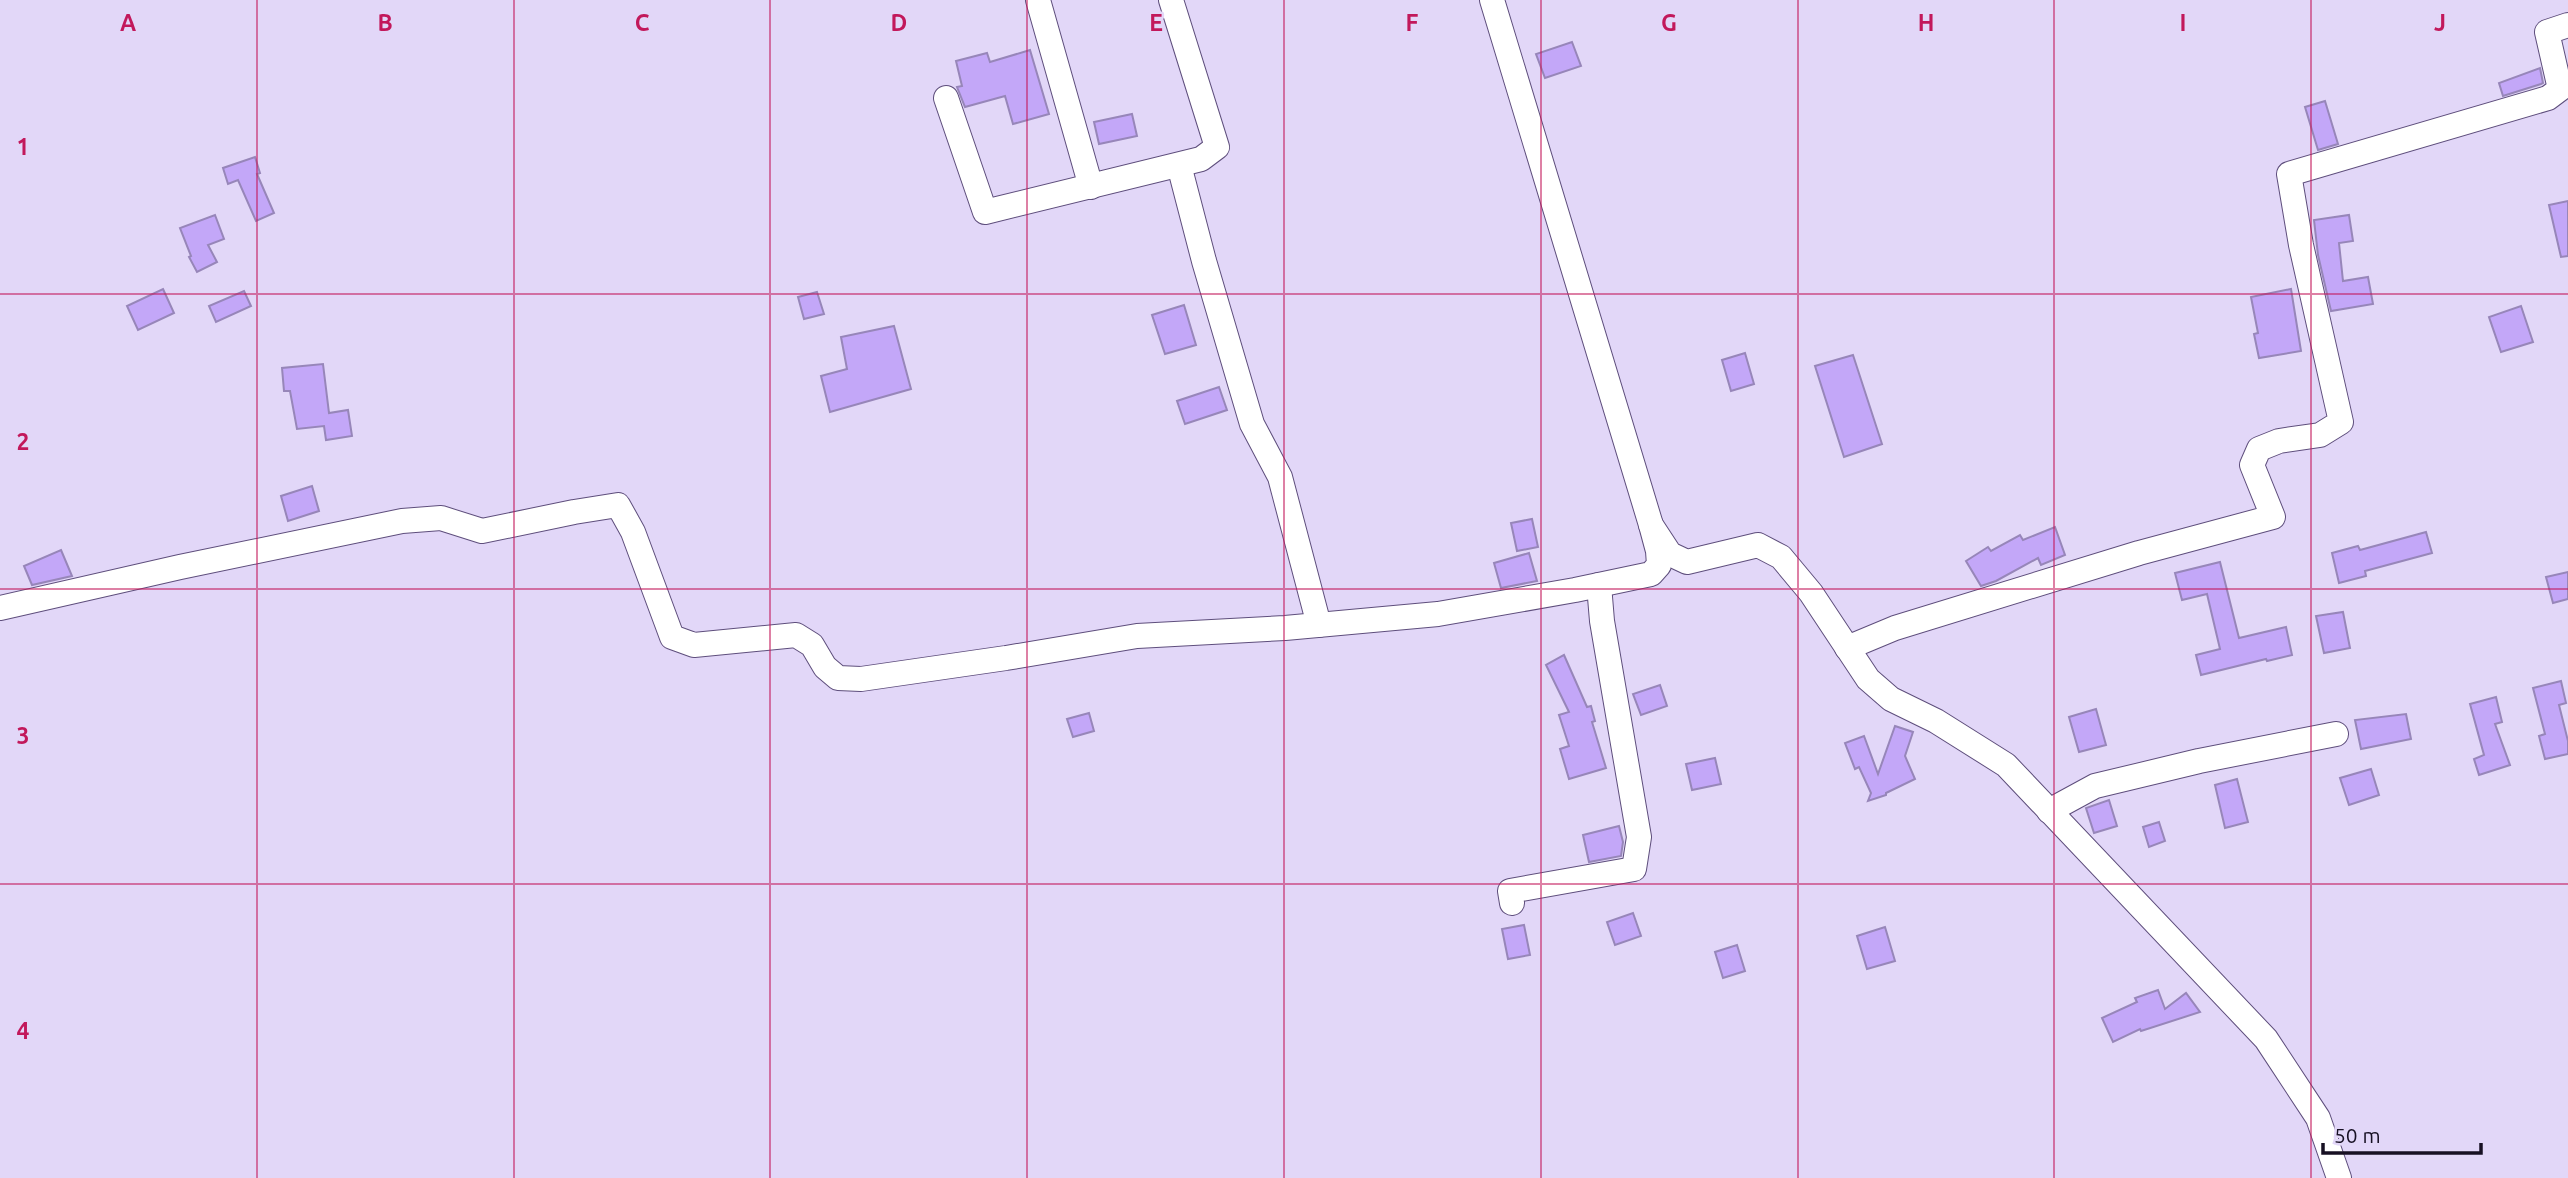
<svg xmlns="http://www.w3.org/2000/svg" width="2568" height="1178" font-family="Ubuntu,sans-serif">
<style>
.building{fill:#c3a7f8;stroke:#9786b9;stroke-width:2}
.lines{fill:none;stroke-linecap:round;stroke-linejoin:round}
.minor-casing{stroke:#5e4e7c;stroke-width:26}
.minor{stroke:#fff;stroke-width:24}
.grid{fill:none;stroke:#c2185b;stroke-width:2;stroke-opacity:0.55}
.grid-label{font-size:23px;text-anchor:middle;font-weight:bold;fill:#c2185b;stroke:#e2d7f8;stroke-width:5;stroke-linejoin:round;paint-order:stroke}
</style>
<rect width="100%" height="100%" fill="#e2d7f8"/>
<g class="building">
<path d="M 1572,42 L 1581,66 L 1545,78 L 1536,54 Z"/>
<path d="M 1030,50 L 1049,114 L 1013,124 L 1005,96 L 965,107 L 957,87 L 962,86 L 956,61 L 987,53 L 990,62 Z"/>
<path d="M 2540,68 L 2543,83 L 2541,84 L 2503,96 L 2499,83 Z"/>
<path d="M 2325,101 L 2338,144 L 2318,150 L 2305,107 Z"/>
<path d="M 1132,114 L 1137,136 L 1099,144 L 1094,122 Z"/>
<path d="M 255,157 L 260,173 L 257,174 L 274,213 L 256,221 L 238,180 L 228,184 L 223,168 Z"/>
<path d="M 2568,201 L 2568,256 L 2561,257 L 2549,205 Z"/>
<path d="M 215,215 L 224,239 L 208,245 L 217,262 L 197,272 L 189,257 L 191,256 L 180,228 Z"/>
<path d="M 2349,215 L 2353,241 L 2339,243 L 2343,281 L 2368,277 L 2373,304 L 2331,311 L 2318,255 L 2314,220 Z"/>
<path d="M 163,289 L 174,313 L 138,330 L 127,306 Z"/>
<path d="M 2291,289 L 2301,351 L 2259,358 L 2254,334 L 2258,333 L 2251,297 Z"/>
<path d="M 244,291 L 251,306 L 216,322 L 209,306 Z"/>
<path d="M 817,292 L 824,314 L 804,319 L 798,297 Z"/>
<path d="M 1184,305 L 1196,345 L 1165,354 L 1152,315 Z"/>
<path d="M 2521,306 L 2533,342 L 2501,352 L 2489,317 Z"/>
<path d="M 894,326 L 911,389 L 830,412 L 821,376 L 847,369 L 841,337 Z"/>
<path d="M 1745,353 L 1754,384 L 1731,391 L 1722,360 Z"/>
<path d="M 1853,355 L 1882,444 L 1844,457 L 1815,366 Z"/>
<path d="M 323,364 L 329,413 L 348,410 L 352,436 L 326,440 L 324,426 L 297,429 L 290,391 L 284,391 L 282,368 Z"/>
<path d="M 1219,387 L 1227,410 L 1185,424 L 1177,401 Z"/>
<path d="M 312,486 L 319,511 L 288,521 L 281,496 Z"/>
<path d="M 1532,519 L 1538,547 L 1517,551 L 1511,523 Z"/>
<path d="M 2055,527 L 2065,555 L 2041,565 L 2038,558 L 1996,581 L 1981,586 L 1966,561 L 1988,547 L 1991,551 L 2020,535 L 2023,540 Z"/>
<path d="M 2426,532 L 2432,553 L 2365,571 L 2366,576 L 2339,583 L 2332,553 L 2358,546 L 2360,550 Z"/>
<path d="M 61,550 L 72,576 L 32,585 L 24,566 Z"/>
<path d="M 1529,553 L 1537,581 L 1501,588 L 1494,563 Z"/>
<path d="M 2220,562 L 2239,638 L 2286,627 L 2292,655 L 2267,661 L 2266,659 L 2201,675 L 2196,655 L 2220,649 L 2207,594 L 2182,600 L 2175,573 Z"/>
<path d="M 2568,572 L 2568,599 L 2553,603 L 2546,577 Z"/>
<path d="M 2343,612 L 2350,648 L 2324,653 L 2316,616 Z"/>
<path d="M 1564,655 L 1587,707 L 1591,706 L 1595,721 L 1592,722 L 1606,768 L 1569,779 L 1560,749 L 1569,746 L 1559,715 L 1569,712 L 1546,665 Z"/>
<path d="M 2561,681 L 2566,703 L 2559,705 L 2568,741 L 2568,754 L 2545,759 L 2539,736 L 2545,734 L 2533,688 Z"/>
<path d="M 1660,685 L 1667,706 L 1641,715 L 1633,694 Z"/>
<path d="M 2496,697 L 2502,722 L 2495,724 L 2510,765 L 2479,775 L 2474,759 L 2484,755 L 2470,704 Z"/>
<path d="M 2096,709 L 2106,745 L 2079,752 L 2069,717 Z"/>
<path d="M 1089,713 L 1094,731 L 1073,737 L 1067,719 Z"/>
<path d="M 2406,714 L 2411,739 L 2361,749 L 2355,720 Z"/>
<path d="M 1895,726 L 1913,732 L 1905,756 L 1915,779 L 1886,793 L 1886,795 L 1868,801 L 1871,793 L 1859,767 L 1855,769 L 1845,743 L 1864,736 L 1878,774 Z"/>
<path d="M 1715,758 L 1721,784 L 1692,790 L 1686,764 Z"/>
<path d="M 2371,769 L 2379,795 L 2349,805 L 2340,778 Z"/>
<path d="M 2237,779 L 2248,822 L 2225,828 L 2215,785 Z"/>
<path d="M 2109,800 L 2117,826 L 2094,833 L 2086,808 Z"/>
<path d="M 2159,822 L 2165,841 L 2149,847 L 2143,827 Z"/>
<path d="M 1619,826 L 1623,842 L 1621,856 L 1589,862 L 1583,835 Z"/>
<path d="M 1633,913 L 1641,936 L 1615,945 L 1607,922 Z"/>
<path d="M 1524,925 L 1530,955 L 1508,959 L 1502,929 Z"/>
<path d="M 1885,927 L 1895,961 L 1867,969 L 1857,936 Z"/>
<path d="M 1737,945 L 1745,971 L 1723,978 L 1715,952 Z"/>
<path d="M 2158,990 L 2165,1009 L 2186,993 L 2200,1012 L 2141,1031 L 2140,1029 L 2113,1042 L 2102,1018 L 2137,1002 L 2135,998 Z"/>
</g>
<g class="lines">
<defs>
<g id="minor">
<path d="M 1038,0 L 1091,187"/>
<path d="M 1492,0 L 1651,525 L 1670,554 L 1687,562 L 1758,545 L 1781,557 L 1811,593 L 1868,679 L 1891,699 L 1936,721 L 2006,765 L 2266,1039 L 2318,1118 L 2339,1178"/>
<path d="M 946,98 L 985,212 L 1201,159 L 1217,147 L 1171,0"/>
<path d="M 1179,165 L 1204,261 L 1252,424 L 1280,477 L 1319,625"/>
<path d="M 0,608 L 180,567 L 402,521 L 441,518 L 482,531 L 574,512 L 618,505 L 633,532 L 672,637 L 694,645 L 796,635 L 812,645 L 825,667 L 838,678 L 861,679 L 1006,658 L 1137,636 L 1285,628 L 1438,614 L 1575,590 L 1651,574 L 1659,565 L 1658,551 L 1651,525"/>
<path d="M 1847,648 L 1895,628 L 2139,553 L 2273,517 L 2252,465 L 2259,449 L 2279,441 L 2320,435 L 2341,422 L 2301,245 L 2289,174 L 2548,98 L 2560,89 L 2547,32 L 2568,25"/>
<path d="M 2049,811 L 2095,786 L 2199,761 L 2336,734"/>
<path d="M 1512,903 L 1510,891 L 1634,869 L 1639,837 L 1602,621 L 1599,585"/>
</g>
</defs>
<use href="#minor" class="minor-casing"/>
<use href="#minor" class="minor"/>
</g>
<path class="grid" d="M 257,0 L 257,1178M 514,0 L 514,1178M 770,0 L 770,1178M 1027,0 L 1027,1178M 1284,0 L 1284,1178M 1541,0 L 1541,1178M 1798,0 L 1798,1178M 2054,0 L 2054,1178M 2311,0 L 2311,1178M 0,294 L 2568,294M 0,589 L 2568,589M 0,884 L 2568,884"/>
<g class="grid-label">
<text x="128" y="31">A</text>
<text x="385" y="31">B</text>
<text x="642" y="31">C</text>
<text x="899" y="31">D</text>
<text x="1156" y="31">E</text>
<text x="1412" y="31">F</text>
<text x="1669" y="31">G</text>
<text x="1926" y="31">H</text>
<text x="2183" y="31">I</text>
<text x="2440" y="31">J</text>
<text x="23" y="155">1</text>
<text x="23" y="450">2</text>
<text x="23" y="744">3</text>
<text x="23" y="1039">4</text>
</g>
<path d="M2323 1143v10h158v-10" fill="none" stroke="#171023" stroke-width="3.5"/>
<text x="2334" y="1143" font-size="21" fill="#171023" stroke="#e2d7f8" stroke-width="5" paint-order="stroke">50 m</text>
</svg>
